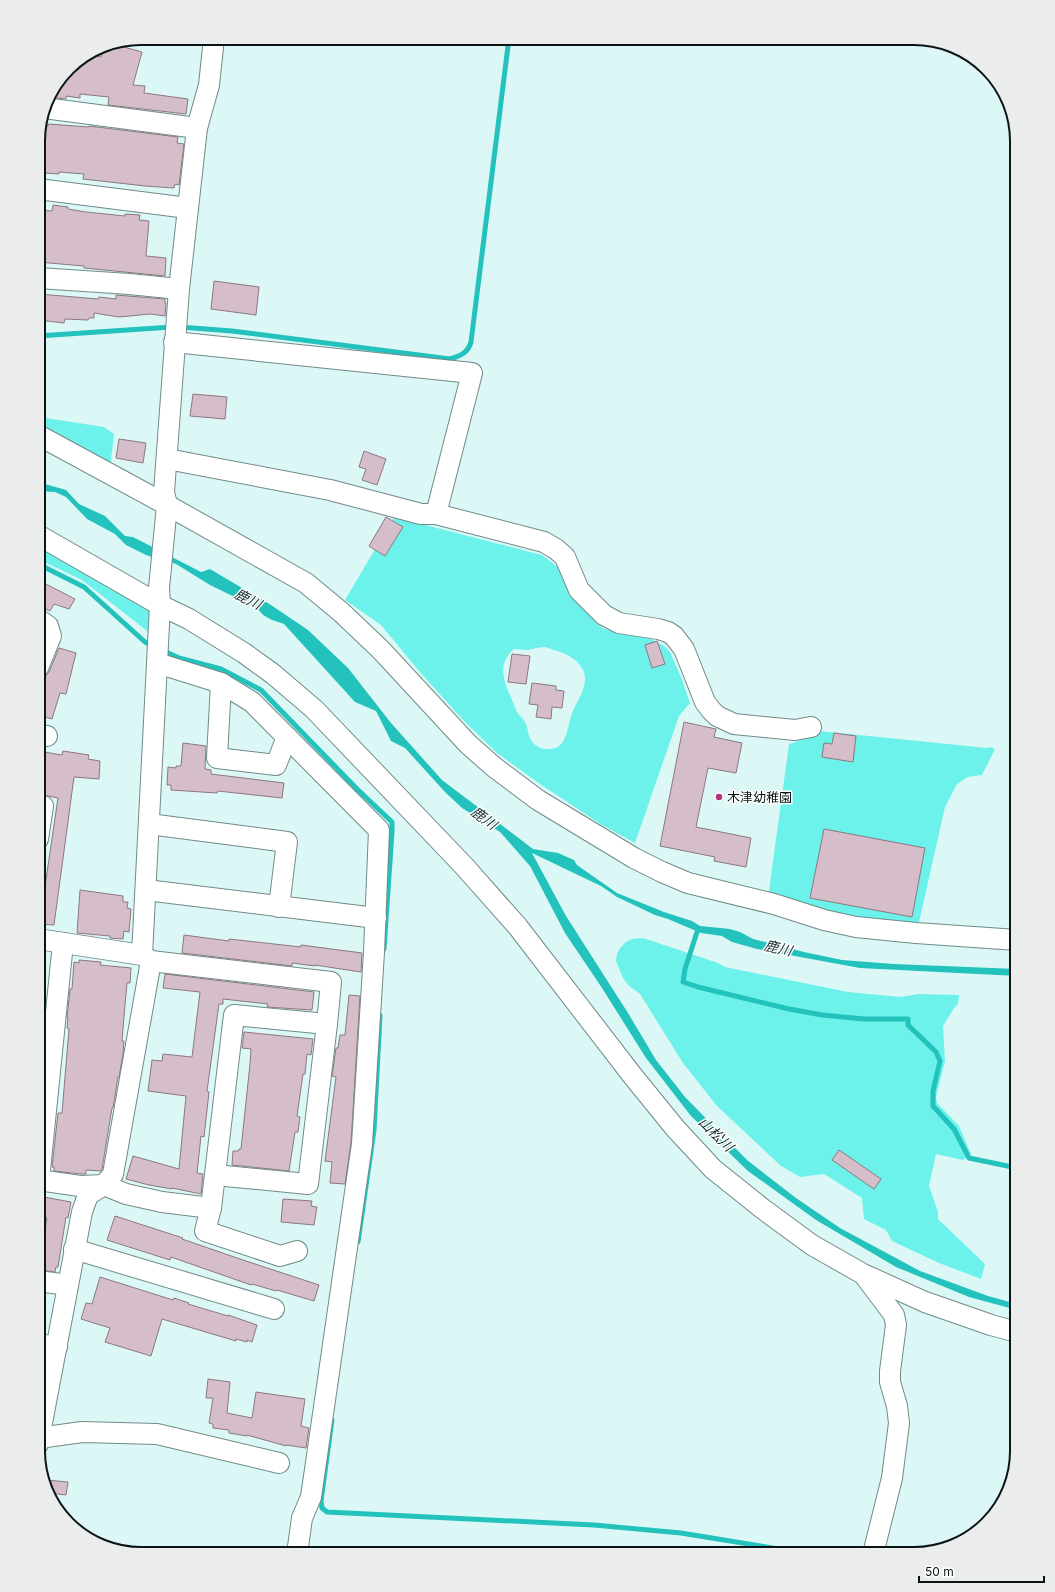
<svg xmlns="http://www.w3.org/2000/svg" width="1055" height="1592" font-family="Inter,'Noto Sans JP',sans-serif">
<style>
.green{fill:#6df2eb;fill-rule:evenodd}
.water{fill:#23c2bc}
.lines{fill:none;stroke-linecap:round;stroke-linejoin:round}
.stream{stroke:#23c2bc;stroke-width:5}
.building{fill:#d5bec9;stroke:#8c7781}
.minor-casing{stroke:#708a88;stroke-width:22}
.minor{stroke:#fff;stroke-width:20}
.poi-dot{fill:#b23380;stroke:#fff;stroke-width:1.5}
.labels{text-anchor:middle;stroke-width:3;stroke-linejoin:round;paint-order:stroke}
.poi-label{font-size:13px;fill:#0b1515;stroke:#fff;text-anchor:start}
.water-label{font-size:14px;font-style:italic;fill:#162e2d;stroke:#fff}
.rim{fill:none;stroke:#0b1515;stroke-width:2}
</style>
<rect width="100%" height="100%" fill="#dcf8f6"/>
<g class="green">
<path d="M 38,413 L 46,418 L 104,427 L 114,434 L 110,468 L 38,428 Z"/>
<path d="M 394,517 L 542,555 L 559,568 L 571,597 L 602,628 L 614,632 L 630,634 L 651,639 L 664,646 L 670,652 L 681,677 L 690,703 L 679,716 L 635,843 L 602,825 L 540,784 L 497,753 L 464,721 L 419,671 L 381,625 L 345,600 ZM 545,647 C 559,652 576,655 583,670 C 590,685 577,700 572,713 C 567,726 568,751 547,749 C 542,749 538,747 534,744 C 527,737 529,729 525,722 C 523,718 519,716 517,712 C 514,706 512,699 509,693 C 502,677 499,661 514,649 L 528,650 L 536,648 Z"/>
<path d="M 38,542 L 151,611 L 151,634 L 82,580 L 38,559 Z"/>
<path d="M 810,730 L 987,748 L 991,747 L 995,749 L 982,775 L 968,777 L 957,784 L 945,807 L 918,927 L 896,925 L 768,898 L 789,744 L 808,738 Z"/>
<path d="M 643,938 L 718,963 L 725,967 L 848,992 L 900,997 L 919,994 L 959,995 L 958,1004 L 954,1008 L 943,1026 L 945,1061 L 936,1097 L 937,1103 L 959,1126 L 971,1154 L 963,1160 L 936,1154 L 929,1186 L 938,1212 L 938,1219 L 985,1264 L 981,1279 L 939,1263 L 892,1241 L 886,1230 L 864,1219 L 862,1198 L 824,1174 L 800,1177 L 781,1166 L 717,1106 L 683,1063 L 640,994 L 629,986 L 623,978 L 616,961 L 617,954 L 620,948 L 626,942 L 632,939 Z"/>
</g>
<path class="water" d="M 38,482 L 66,490 L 79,504 L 105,516 L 125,536 L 133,537 L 201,572 L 210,569 L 271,605 L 308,630 L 348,668 L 391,723 L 442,780 L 533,849 L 558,853 L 574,860 L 577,865 L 617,893 L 664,912 L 692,921 L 700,926 L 730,929 L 740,932 L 753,939 L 804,952 L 842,960 L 894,964 L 1017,969 L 1017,976 L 860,968 L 757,949 L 732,942 L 722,936 L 701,933 L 668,919 L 655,915 L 617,897 L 601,886 L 532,853 L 566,916 L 628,1013 L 656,1060 L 685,1097 L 747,1160 L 796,1198 L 840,1228 L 920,1271 L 988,1296 L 1017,1304 L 1017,1310 L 969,1297 L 896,1267 L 816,1220 L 748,1171 L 691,1116 L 646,1058 L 602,988 L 565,933 L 530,866 L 500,832 L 462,808 L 445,792 L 405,748 L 391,741 L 376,711 L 355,702 L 284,624 L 272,620 L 263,615 L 257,608 L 210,585 L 176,564 L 146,555 L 126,545 L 115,534 L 87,519 L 66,497 L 55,492 L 38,491 Z"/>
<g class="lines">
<g class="stream">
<path d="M 180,327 L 232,331 L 450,359 C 460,356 468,353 471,342 L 509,38"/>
<path d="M 38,336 L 172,327"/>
<path d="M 38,564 L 84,587 L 145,642 L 151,645"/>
<path d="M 164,651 L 179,658 L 221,669 L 261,690 L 357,789 L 392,822 L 392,832 L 384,949"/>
<path d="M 698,929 L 685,969 L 683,982 L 698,987 L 789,1009 L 822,1015 L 864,1019 L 908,1019 L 908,1025 L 936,1052 L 940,1061 L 933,1091 L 933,1106 L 954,1129 L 969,1158 L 1017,1168"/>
<path d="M 358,1242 L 374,1130 L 380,1015"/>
<path d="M 332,1420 L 321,1501 L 322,1508 L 327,1512 L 594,1525 L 681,1533 L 810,1554"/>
</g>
</g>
<g class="building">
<path d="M 113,44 L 142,52 L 133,85 L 145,86 L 144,93 L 188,99 L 186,114 L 108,105 L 109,97 L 80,94 L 80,98 L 66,96 L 66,99 L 49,97 L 68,68 L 89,55 L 101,57 L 104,45 Z"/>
<path d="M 48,124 L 89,127 L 89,126 L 178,137 L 177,143 L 184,144 L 179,185 L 175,184 L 174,188 L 145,186 L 83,179 L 84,174 L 59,172 L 59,174 L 43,173 L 45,145 L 38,145 L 38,135 L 40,125 L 48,126 Z"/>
<path d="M 53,205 L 68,207 L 68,209 L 86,212 L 125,216 L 125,214 L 140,215 L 139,220 L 149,221 L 146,256 L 166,258 L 165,276 L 84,268 L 84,266 L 38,262 L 38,210 L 52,211 Z"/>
<path d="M 214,281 L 259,287 L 256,315 L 211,309 Z"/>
<path d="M 39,294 L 98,299 L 99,297 L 116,299 L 116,295 L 165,299 L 165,303 L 166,303 L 165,316 L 150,314 L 119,317 L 94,313 L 94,318 L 89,318 L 88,320 L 65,319 L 64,323 L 38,320 Z"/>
<path d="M 193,394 L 227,397 L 225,419 L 190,416 Z"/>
<path d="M 119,439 L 146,443 L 143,463 L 116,458 Z"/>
<path d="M 364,451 L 386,459 L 377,485 L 362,480 L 366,469 L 359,467 Z"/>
<path d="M 386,517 L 403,527 L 385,556 L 369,546 Z"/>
<path d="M 38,580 L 75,599 L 69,609 L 54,604 L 50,611 L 38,605 Z"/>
<path d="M 657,641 L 665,664 L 652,668 L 645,645 Z"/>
<path d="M 59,648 L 76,653 L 66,694 L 60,693 L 52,719 L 38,715 L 38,700 L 44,678 L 49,672 Z"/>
<path d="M 512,654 L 530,656 L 526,684 L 508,682 Z"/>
<path d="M 532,683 L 556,686 L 556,690 L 564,691 L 562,708 L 552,707 L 551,719 L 536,717 L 538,705 L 529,704 Z"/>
<path d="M 684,722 L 716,729 L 714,737 L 742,743 L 736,773 L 708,768 L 696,827 L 751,838 L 746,867 L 714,861 L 715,857 L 660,846 Z"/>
<path d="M 834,733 L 856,736 L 853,762 L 822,757 L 824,743 L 832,744 Z"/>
<path d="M 183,743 L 206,746 L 205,769 L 211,770 L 211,774 L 284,783 L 282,798 L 218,791 L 217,793 L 171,790 L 171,785 L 167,785 L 168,767 L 176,768 L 176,766 L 181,766 Z"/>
<path d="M 38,751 L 62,755 L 63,751 L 89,755 L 88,759 L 100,761 L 99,779 L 74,777 L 54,925 L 38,924 L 38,904 L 40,904 L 41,892 L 44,893 L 58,798 L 38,794 Z"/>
<path d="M 824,829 L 925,848 L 912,917 L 810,898 Z"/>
<path d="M 80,890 L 123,896 L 123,902 L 128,902 L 127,908 L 131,909 L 129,932 L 124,931 L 123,939 L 110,938 L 110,936 L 77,933 Z"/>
<path d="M 184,935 L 229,941 L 229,939 L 301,947 L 301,945 L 362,953 L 361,972 L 315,965 L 315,966 L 292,963 L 292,966 L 182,953 Z"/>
<path d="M 79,960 L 101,962 L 100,965 L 131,968 L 130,983 L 127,983 L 124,1016 L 122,1041 L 124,1041 L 123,1054 L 119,1077 L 118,1077 L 113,1108 L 112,1108 L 102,1169 L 101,1171 L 86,1170 L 86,1174 L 81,1174 L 54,1171 L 54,1167 L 52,1167 L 58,1113 L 62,1113 L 69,1029 L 67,1028 L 68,1018 L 67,1018 L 70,989 L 72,989 L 74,962 L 79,963 Z"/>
<path d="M 165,974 L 314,992 L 312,1010 L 267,1007 L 268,1004 L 223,999 L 223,1004 L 219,1004 L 207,1091 L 209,1092 L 204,1137 L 201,1136 L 197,1173 L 203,1174 L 201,1194 L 172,1188 L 172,1189 L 149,1185 L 126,1179 L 133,1156 L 179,1169 L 186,1096 L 148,1091 L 152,1060 L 162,1061 L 163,1054 L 192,1057 L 200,992 L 163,988 Z"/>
<path d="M 349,995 L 360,996 L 351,1143 L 345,1184 L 330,1183 L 332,1162 L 325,1161 L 336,1077 L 332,1076 L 336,1048 L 338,1048 L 340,1035 L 345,1035 Z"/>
<path d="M 38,1001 L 45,1002 L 44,1016 L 38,1015 Z"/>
<path d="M 244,1032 L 313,1039 L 311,1055 L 307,1054 L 305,1074 L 303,1074 L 297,1116 L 300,1117 L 298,1132 L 295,1132 L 289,1171 L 232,1165 L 233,1151 L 238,1151 L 239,1149 L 241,1149 L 250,1064 L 251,1049 L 242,1048 Z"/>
<path d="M 839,1150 L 881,1179 L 874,1189 L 832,1160 Z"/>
<path d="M 38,1196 L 71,1202 L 68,1218 L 66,1217 L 58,1267 L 56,1267 L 55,1272 L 38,1270 L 38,1246 L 42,1246 L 47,1218 L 38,1217 Z"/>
<path d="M 283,1199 L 312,1201 L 311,1206 L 317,1207 L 314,1225 L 281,1222 Z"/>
<path d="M 115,1216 L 183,1238 L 182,1239 L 243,1260 L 319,1285 L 314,1301 L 277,1290 L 276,1291 L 252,1284 L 251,1285 L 171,1257 L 170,1260 L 107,1240 Z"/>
<path d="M 100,1277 L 173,1300 L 174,1298 L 189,1303 L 188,1304 L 228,1316 L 228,1315 L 257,1325 L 252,1342 L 247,1340 L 247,1342 L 236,1339 L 236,1341 L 162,1319 L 151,1356 L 105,1342 L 110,1328 L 81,1319 L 86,1303 L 92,1304 Z"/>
<path d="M 208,1379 L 230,1382 L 227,1413 L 252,1418 L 256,1392 L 305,1399 L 301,1426 L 309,1428 L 306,1448 L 286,1445 L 286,1446 L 247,1435 L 247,1436 L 229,1433 L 229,1430 L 213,1428 L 213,1424 L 209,1423 L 213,1398 L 206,1398 Z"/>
<path d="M 46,1480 L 68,1482 L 66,1495 L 49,1493 Z"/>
</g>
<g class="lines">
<defs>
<g id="minor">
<path d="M 44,108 L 197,128"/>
<path d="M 38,189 L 188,208"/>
<path d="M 38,278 L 129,284 L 179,289"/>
<path d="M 174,342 L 472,373 L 436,514"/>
<path d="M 38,435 L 167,505 L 306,583 L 341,612 L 381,650 L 468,744 L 494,767 L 538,800 L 634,858 L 662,872 L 688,883 L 774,904 L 824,920 L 856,927 L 916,933 L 1017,940"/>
<path d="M 167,459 L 330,490 L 421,514 L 436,514 L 544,542 L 556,549 L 565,557 L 579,590 L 604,615 L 619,623 L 658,629 L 668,632 L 674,636 L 684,649 L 705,702 L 711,710 L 717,716 L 734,724 L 795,730 L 811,727"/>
<path d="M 38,535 L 160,605 L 189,619 L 244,653 L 273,674 L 314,709 L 464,866 L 518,927 L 632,1075 L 675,1128 L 713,1169 L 763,1209 L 812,1245 L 863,1274 L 925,1302 L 991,1325 L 1017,1332"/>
<path d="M 157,663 L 221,683 L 252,702 L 379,830 L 374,952 L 362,1144 L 311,1497 L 302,1518 L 297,1554"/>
<path d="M 38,668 L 51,636 L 48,626 L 38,619"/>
<path d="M 221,683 L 217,758 L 276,765 L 287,737"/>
<path d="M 38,735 L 47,736"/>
<path d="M 149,824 L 287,842 L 279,907"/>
<path d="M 38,839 L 43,806 L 38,806"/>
<path d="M 146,890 L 376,918"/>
<path d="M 142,955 L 160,605 L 159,588 L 167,505 L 164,492 L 179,289 L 197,128 L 209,85 L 214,38"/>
<path d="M 151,961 L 331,982 L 327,1024 L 308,1184 L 215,1175"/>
<path d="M 38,1180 L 80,1186 L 104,1185 L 126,1194 L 162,1202 L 211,1208"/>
<path d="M 39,1180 L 63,943"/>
<path d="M 74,1249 L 274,1309"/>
<path d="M 297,1251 L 280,1256 L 205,1231 L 211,1208 L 234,1015 L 327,1024"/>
<path d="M 864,1275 L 894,1315 L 896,1325 L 890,1371 L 890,1382 L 897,1406 L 899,1423 L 892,1478 L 873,1554"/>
<path d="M 38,1281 L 68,1285"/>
<path d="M 38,1344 L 57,1347"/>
<path d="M 39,1438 L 82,1432 L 157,1434 L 279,1463"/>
<path d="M 38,1444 L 82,1212 L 88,1195 L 104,1185 L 113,1174 L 151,961 L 142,955 L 38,939"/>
</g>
</defs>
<use href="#minor" class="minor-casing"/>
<use href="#minor" class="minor"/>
</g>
<circle class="poi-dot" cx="719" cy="797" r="4"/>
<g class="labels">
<g class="poi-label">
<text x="727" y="802">木津幼稚園</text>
</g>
<g class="water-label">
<text transform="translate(248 599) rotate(27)" y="5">鹿川</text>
<text transform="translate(484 818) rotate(36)" y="5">鹿川</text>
<text transform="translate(778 948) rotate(13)" y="5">鹿川</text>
<text transform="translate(716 1134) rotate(44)" y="5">山松川</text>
</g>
</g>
<path d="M0 0H1055V1592H0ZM141 45H914A96 96 0 0 1 1010 141V1451A96 96 0 0 1 914 1547H141A96 96 0 0 1 45 1451V141A96 96 0 0 1 141 45Z" fill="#ebecec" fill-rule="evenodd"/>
<path class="rim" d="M141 45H914A96 96 0 0 1 1010 141V1451A96 96 0 0 1 914 1547H141A96 96 0 0 1 45 1451V141A96 96 0 0 1 141 45Z"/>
<path d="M919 1576v6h125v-6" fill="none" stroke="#0b1515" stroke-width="2"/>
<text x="925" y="1576" font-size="12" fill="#0b1515" stroke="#ffffff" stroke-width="3" paint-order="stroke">50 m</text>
</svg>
